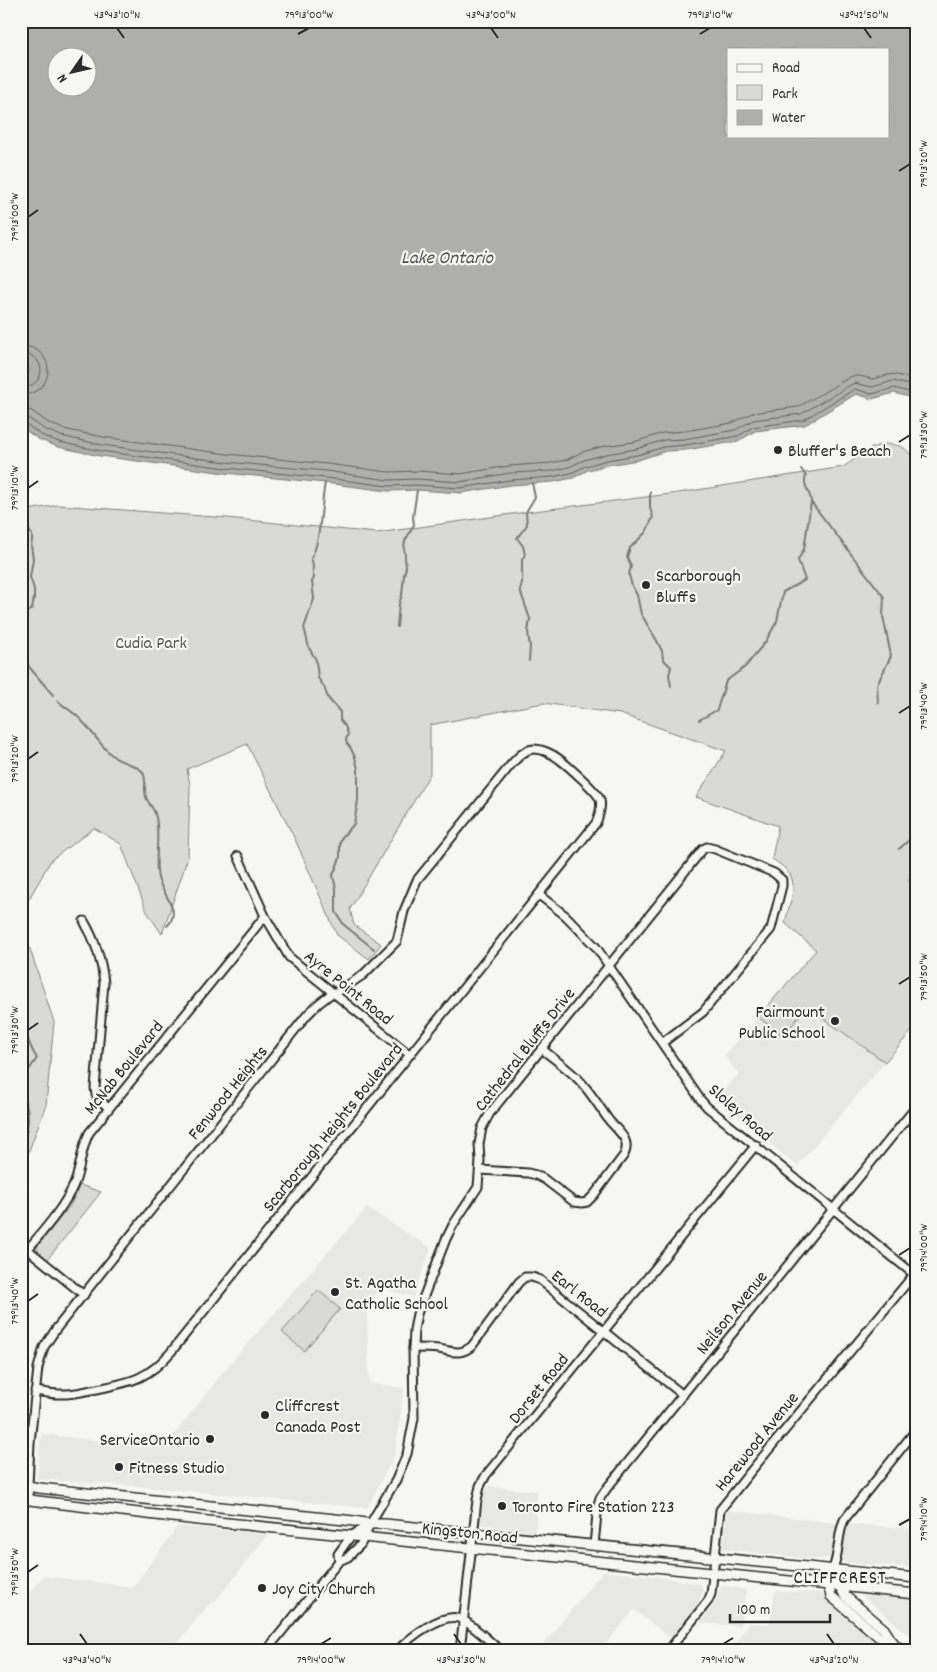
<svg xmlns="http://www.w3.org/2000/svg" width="937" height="1672" font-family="Dekko,sans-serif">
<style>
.built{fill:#e7e7e3}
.green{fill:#d9d9d5;stroke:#828280}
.water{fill:#aeaeab;stroke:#7a7a78;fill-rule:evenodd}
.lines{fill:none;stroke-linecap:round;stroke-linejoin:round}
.shore{stroke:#5f5f5e;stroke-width:1}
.stream{stroke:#7a7a78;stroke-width:2}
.minor-casing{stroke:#2b2b2b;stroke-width:11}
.major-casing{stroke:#2b2b2b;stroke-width:12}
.minor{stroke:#f6f6f2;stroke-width:7}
.major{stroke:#f6f6f2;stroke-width:9}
.ticks{fill:none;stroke:#2b2b2b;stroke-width:2}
.poi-dot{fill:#2b2b2b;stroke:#f6f6f2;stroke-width:2}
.labels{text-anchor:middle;stroke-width:4.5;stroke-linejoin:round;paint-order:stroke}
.poi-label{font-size:18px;fill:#2b2b2b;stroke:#f6f6f2;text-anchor:start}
.park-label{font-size:18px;fill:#565656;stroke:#f6f6f2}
.street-label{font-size:18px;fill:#2b2b2b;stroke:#f6f6f2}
.water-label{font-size:19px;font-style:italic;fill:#525251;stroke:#f6f6f2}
.neighbourhood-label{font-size:19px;letter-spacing:1px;fill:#2b2b2b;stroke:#f6f6f2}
.neatline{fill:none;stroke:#2b2b2b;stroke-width:2}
.ticks-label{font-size:12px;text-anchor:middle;fill:#2b2b2b}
</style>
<rect width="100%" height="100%" fill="#f6f6f2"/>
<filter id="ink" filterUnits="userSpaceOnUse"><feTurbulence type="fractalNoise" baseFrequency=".02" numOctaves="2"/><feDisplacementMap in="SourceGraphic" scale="10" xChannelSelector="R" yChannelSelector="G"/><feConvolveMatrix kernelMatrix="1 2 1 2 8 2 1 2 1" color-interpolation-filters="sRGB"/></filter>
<g filter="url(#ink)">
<g class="built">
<path d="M 916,887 L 916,1026 L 797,1166 L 716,1099 L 739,1074 L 724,1056 L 816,950 Z"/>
<path d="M 367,1208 L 431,1248 L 413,1297 L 378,1287 L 367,1312 L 369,1383 L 404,1388 L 395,1454 L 367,1508 L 135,1486 L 37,1479 L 41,1434 L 164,1448 L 227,1367 Z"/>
<path d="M 21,1432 L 26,1432 L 22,1477 L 21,1477 Z"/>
<path d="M 485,1486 L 537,1491 L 535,1532 L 480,1524 Z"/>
<path d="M 727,1510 L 836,1523 L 916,1529 L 916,1567 L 859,1564 L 827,1558 L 812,1559 L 723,1549 Z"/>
<path d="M 178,1526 L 268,1534 L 215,1602 L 212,1601 L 170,1651 L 21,1651 L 21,1603 L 43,1576 L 133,1587 Z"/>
<path d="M 603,1571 L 659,1577 L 701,1584 L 703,1590 L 696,1609 L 672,1639 L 634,1610 L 600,1651 L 538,1651 Z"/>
<path d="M 721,1585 L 746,1590 L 741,1626 L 699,1623 L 716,1602 Z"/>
<path d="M 775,1591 L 820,1593 L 891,1651 L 728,1651 L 750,1623 L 769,1624 Z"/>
<path d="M 859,1593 L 916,1599 L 916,1641 Z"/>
</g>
<g class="green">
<path d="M 884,444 C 904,445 907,447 916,465 L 916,869 L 908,880 L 916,887 L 916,1026 L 885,1062 L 807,1007 L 783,1036 L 758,1017 L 816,950 L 785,923 C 792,892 804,878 772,859 L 778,826 L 696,797 L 726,751 L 620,714 L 543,703 L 430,725 L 430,774 L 350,909 L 354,925 L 381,944 L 369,959 L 337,935 L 294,837 L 247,744 L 187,769 L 190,785 L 188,857 L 162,934 L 147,912 L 121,844 L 94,828 L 51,860 L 21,913 L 21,511 L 59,505 L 227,518 L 377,533 L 526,512 L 678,493 L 843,467 C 858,458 866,448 884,444 Z"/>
<path d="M 21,922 L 54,1022 L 46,1105 L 21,1172 Z"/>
<path d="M 80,1185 L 101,1192 L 47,1260 L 40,1255 L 37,1248 L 38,1244 L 70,1206 Z"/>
<path d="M 318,1290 L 340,1309 L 304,1351 L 282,1332 Z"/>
</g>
<path class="water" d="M 21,21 L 916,21 L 916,396 L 909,397 L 894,393 L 872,399 L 856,394 L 805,425 L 755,431 L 739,441 L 722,444 L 686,450 L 666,451 L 638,460 L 608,465 L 588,470 L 573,478 L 553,482 L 511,485 L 461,493 L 417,490 L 388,491 L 325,483 L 225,473 L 100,456 L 58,447 L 38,439 L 21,427 L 21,377 L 28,375 L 30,370 L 27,365 L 21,364 ZM 728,49 L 888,49 L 888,136 L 728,136 ZM 58,58 L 88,58 L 88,88 L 58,88 Z"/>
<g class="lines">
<g class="shore">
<path d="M 21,346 C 57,346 57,394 21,395"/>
<path d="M 21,353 C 48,354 47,387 21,388"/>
<path d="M 21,409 L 32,411 L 47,422 L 63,429 L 103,437 L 227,454 L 327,464 L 389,472 L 418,471 L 460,474 L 509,466 L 551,463 L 566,460 L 582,452 L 604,446 L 634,442 L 663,433 L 684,431 L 732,423 L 752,413 L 798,407 L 852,376 L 860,376 L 872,379 L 893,374 L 909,378 L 916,377"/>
<path d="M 21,417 L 28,418 L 44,429 L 61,436 L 102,445 L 226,462 L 326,471 L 388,480 L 417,479 L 460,482 L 510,473 L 552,471 L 569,467 L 584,460 L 606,454 L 636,449 L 664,440 L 684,439 L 735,430 L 753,420 L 801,414 L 854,383 L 872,387 L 893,381 L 909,385 L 916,385"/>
<path d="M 21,423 L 26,424 L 41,435 L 59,442 L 101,451 L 226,468 L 326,478 L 388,486 L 417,485 L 460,488 L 511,480 L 552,477 L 571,473 L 586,466 L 607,460 L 637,455 L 664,447 L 685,445 L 721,439 L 738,436 L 753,427 L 803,420 L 855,389 L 872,394 L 894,388 L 909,392 L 916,391"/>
</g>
<g class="stream">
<path d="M 21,469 L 24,477 L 21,482"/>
<path d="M 801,469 L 806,476 C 802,486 811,492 811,502 L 884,597 L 883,616 L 891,656 L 877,685 L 878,703"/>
<path d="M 325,483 C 321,503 321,542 311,558 C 315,565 311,571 314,578 L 312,581 L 314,599 L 304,628 L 305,631 L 309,648 L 316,660 L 318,678 L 324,687 L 328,698 L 340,712 L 340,720 L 345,726 L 348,734 L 346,740 L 347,744 L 350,747 L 355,757 L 358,769 L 358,800 L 354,824 L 342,837 L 340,843 L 340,858 L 333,875 L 336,889 L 336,912 L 344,925 L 374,949"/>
<path d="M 650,492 L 650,508 L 653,517 L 646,532 L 630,548 L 627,557 L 631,566 L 629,575 L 632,586 L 637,595 L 641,614 L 656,639 L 662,651 L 663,659 L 671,667 L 669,675 L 671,686"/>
<path d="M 21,518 L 32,535 L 32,541 L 31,545 L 33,559 L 30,577 L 34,589 L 34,598 L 32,609 L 25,613 L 25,620 L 21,631"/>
<path d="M 397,627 L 399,604 L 402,595 L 404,575 L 406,567 L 404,547 L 405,541 L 414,525 L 413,517 L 417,490"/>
<path d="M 21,646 L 26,662 L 30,668 L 53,695"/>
<path d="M 529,661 L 530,647 L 528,632 L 530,619 L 520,590 L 522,583 L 522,559 L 525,555 L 523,546 L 517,538 L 527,525 L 526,512 L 535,497 L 532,483"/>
<path d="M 58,701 C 65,708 74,712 81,720 C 93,732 101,747 114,757 C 122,763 135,764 142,771 C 148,779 143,788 146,797 C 148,804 155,809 156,817 C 160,837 154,861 158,878 C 162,895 183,910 167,926"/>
<path d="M 699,720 L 717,710 L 726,681 L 745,667 L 766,641 L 777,621 L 783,592 L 805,580 L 798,560 L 804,549 L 811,502"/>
<path d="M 899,849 L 916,834"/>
<path d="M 21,1020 C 27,1033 28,1046 37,1058 C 34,1064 28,1069 26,1075 C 23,1081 26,1091 24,1099 C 33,1118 25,1135 21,1154"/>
<path d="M 21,1168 L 28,1192 L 27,1200"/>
</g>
<defs>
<g id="minor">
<path d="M 238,856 L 265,916 L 289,957 L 409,1054"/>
<path d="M 539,895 L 566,916 L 596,947 L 700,1099 L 707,1107 L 916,1276"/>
<path d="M 84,921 C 95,940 102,962 104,983 L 95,1088 L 96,1095 L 108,1108"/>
<path d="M 480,1170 L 528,1173 L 536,1175 L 544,1179 L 574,1202 L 582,1203 L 587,1202 L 594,1195 L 624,1155 C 632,1139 617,1131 608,1119 C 598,1105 590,1091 578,1079 C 567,1068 554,1059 542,1049"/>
<path d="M 21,1244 L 84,1295"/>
<path d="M 28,1249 C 44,1230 66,1205 75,1182 C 81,1166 81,1149 89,1133 L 265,916"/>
<path d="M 413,1348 C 422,1348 430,1348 438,1349 C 452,1351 460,1356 472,1346 L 519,1282 L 525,1277 L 532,1277 L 540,1280 L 683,1395"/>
<path d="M 29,1500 L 28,1486 L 30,1443 L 38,1368 L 44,1347 L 56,1329 L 307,1015 L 318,1004 L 332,993 L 339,991 L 363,975 L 397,941 L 404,911 L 417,880 L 509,767 C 515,760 524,749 534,749 C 542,749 553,754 559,759 C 567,765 598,792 600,800 C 602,808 599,816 596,823 L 171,1352 C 148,1379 131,1382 97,1389 C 85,1391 71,1395 59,1394 C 51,1394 43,1392 35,1391"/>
<path d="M 594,1545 L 598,1504 L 600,1498 L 607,1488 L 916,1107"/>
<path d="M 339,1561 L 338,1554 L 351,1536 L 370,1524"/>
<path d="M 832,1571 C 840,1554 837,1536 844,1520 L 916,1430"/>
<path d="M 266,1651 L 339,1561 L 348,1557 L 361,1544 L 370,1524 L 396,1480 L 407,1454 L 414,1418 L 413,1348 L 414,1330 L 417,1314 L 446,1239 L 453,1225 L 478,1187 L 480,1161 L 479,1144 L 482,1128 L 490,1113 L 703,849 L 707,847 L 715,849 L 774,873 L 782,880 L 782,886 L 771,929 L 703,1012 L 662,1043"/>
<path d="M 397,1651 C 409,1638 443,1611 461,1619 C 473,1625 490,1642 501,1651"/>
<path d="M 460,1651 L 477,1500 L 480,1486 L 486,1475 L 756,1145"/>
<path d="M 668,1651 L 708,1601 L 711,1594 L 720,1510 L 751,1471 L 916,1272"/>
</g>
<g id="major">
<path d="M 21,1485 L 39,1488 L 354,1521 L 370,1524 L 385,1524 L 916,1578"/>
<path d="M 21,1499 L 198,1520 L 916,1594"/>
<path d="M 832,1571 L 845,1596 L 884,1629 L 893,1643 L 903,1651"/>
<path d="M 829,1580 L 828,1585 L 831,1596 L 879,1637 L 893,1642"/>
</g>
</defs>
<use href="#minor" class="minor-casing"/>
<use href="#major" class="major-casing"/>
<use href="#minor" class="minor"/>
<use href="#major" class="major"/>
</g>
</g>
<path class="ticks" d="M 117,28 L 124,38M 491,28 L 498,38M 864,28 L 871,38M 298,34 L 309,28M 700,34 L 710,28M 899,171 L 910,164M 28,217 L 38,210M 899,442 L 910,435M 28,488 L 38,481M 899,713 L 910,706M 28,759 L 38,752M 899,984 L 910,977M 28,1030 L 38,1023M 899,1255 L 910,1248M 28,1301 L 38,1294M 899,1525 L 910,1519M 28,1572 L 38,1565M 80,1634 L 87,1644M 454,1634 L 461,1644M 827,1634 L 834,1644M 321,1644 L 331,1638M 723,1644 L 733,1638"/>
<g class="poi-dot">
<circle cx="778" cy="450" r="5"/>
<circle cx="646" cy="585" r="5"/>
<circle cx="835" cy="1021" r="5"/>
<circle cx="335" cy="1292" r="5"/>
<circle cx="265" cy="1415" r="5"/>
<circle cx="210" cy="1439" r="5"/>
<circle cx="119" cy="1467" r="5"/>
<circle cx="502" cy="1506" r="5"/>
<circle cx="262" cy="1588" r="5"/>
</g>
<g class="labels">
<g class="poi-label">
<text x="788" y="456">Bluffer's Beach</text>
<text x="656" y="581">Scarborough<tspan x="656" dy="21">Bluffs</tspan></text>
<text x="825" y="1017" text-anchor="end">Fairmount<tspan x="825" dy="21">Public School</tspan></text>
<text x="345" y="1288">St. Agatha<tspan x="345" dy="21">Catholic School</tspan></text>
<text x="275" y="1411">Cliffcrest<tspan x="275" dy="21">Canada Post</tspan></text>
<text x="200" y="1445" text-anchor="end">ServiceOntario</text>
<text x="129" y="1473">Fitness Studio</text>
<text x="512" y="1512">Toronto Fire Station 223</text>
<text x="272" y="1594">Joy City Church</text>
</g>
<g class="park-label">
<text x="151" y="648">Cudia Park</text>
</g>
<g class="street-label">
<text transform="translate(349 987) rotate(39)" y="6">Ayre Point Road</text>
<text transform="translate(524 1049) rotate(-52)" y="6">Cathedral Bluffs Drive</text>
<text transform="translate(123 1067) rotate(-51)" y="6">McNab Boulevard</text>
<text transform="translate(227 1092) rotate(-51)" y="6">Fenwood Heights</text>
<text transform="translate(741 1112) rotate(41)" y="6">Sloley Road</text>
<text transform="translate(332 1127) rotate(-51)" y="6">Scarborough Heights Boulevard</text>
<text transform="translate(580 1293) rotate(38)" y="6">Earl Road</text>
<text transform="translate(731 1312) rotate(-51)" y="6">Neilson Avenue</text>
<text transform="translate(538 1388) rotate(-51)" y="6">Dorset Road</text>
<text transform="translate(756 1441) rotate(-51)" y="6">Harewood Avenue</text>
<text transform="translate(470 1532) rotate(6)" y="6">Kingston Road</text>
</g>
<g class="water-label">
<text x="447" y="263">Lake Ontario</text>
</g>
<g class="neighbourhood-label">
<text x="840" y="1583">CLIFFCREST</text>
</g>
</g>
<rect width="937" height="1672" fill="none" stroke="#f6f6f2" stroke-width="55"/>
<rect x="727" y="48" width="162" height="90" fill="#f6f6f2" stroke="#a5a5a2"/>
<rect x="737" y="64" width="25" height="8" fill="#f6f6f2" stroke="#a5a5a2"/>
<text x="772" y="72" font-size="15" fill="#2b2b2b">Road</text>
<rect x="737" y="85" width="25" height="15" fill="#d9d9d5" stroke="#a5a5a2"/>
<text x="772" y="98" font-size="15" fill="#2b2b2b">Park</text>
<rect x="737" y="110" width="25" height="15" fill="#aeaeab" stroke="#a5a5a2"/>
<text x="772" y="122" font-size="15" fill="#2b2b2b">Water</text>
<g transform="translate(72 72) rotate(236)"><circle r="24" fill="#f6f6f2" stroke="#a5a5a2"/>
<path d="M0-4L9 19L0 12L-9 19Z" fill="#2b2b2b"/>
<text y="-8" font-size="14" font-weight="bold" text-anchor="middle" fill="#2b2b2b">N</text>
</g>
<path d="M730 1614v8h100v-8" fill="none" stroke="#2b2b2b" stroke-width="2.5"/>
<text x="737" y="1614" font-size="15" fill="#2b2b2b" stroke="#f6f6f2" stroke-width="4" paint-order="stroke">100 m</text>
<rect x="28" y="28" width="882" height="1616" class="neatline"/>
<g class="ticks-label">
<text x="117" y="18">43°43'10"N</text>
<text x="309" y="18">79°13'00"W</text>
<text x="491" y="18">43°43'00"N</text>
<text x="710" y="18">79°13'10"W</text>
<text x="864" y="18">43°42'50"N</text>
<text transform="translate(923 164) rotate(-90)" y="4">79°13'20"W</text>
<text transform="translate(14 217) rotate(-90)" y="4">79°13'00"W</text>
<text transform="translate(923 435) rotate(-90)" y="4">79°13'30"W</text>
<text transform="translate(14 488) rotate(-90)" y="4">79°13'10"W</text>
<text transform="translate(923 706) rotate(-90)" y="4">79°13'40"W</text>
<text transform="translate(14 759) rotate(-90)" y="4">79°13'20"W</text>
<text transform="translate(923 977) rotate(-90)" y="4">79°13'50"W</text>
<text transform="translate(14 1030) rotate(-90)" y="4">79°13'30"W</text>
<text transform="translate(923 1248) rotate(-90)" y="4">79°14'00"W</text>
<text transform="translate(14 1301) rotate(-90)" y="4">79°13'40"W</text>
<text transform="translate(923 1519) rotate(-90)" y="4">79°14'10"W</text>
<text transform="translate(14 1572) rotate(-90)" y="4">79°13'50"W</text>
<text x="87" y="1663">43°43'40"N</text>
<text x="321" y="1663">79°14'00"W</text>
<text x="461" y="1663">43°43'30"N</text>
<text x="723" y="1663">79°14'10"W</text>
<text x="834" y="1663">43°43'20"N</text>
</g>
</svg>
